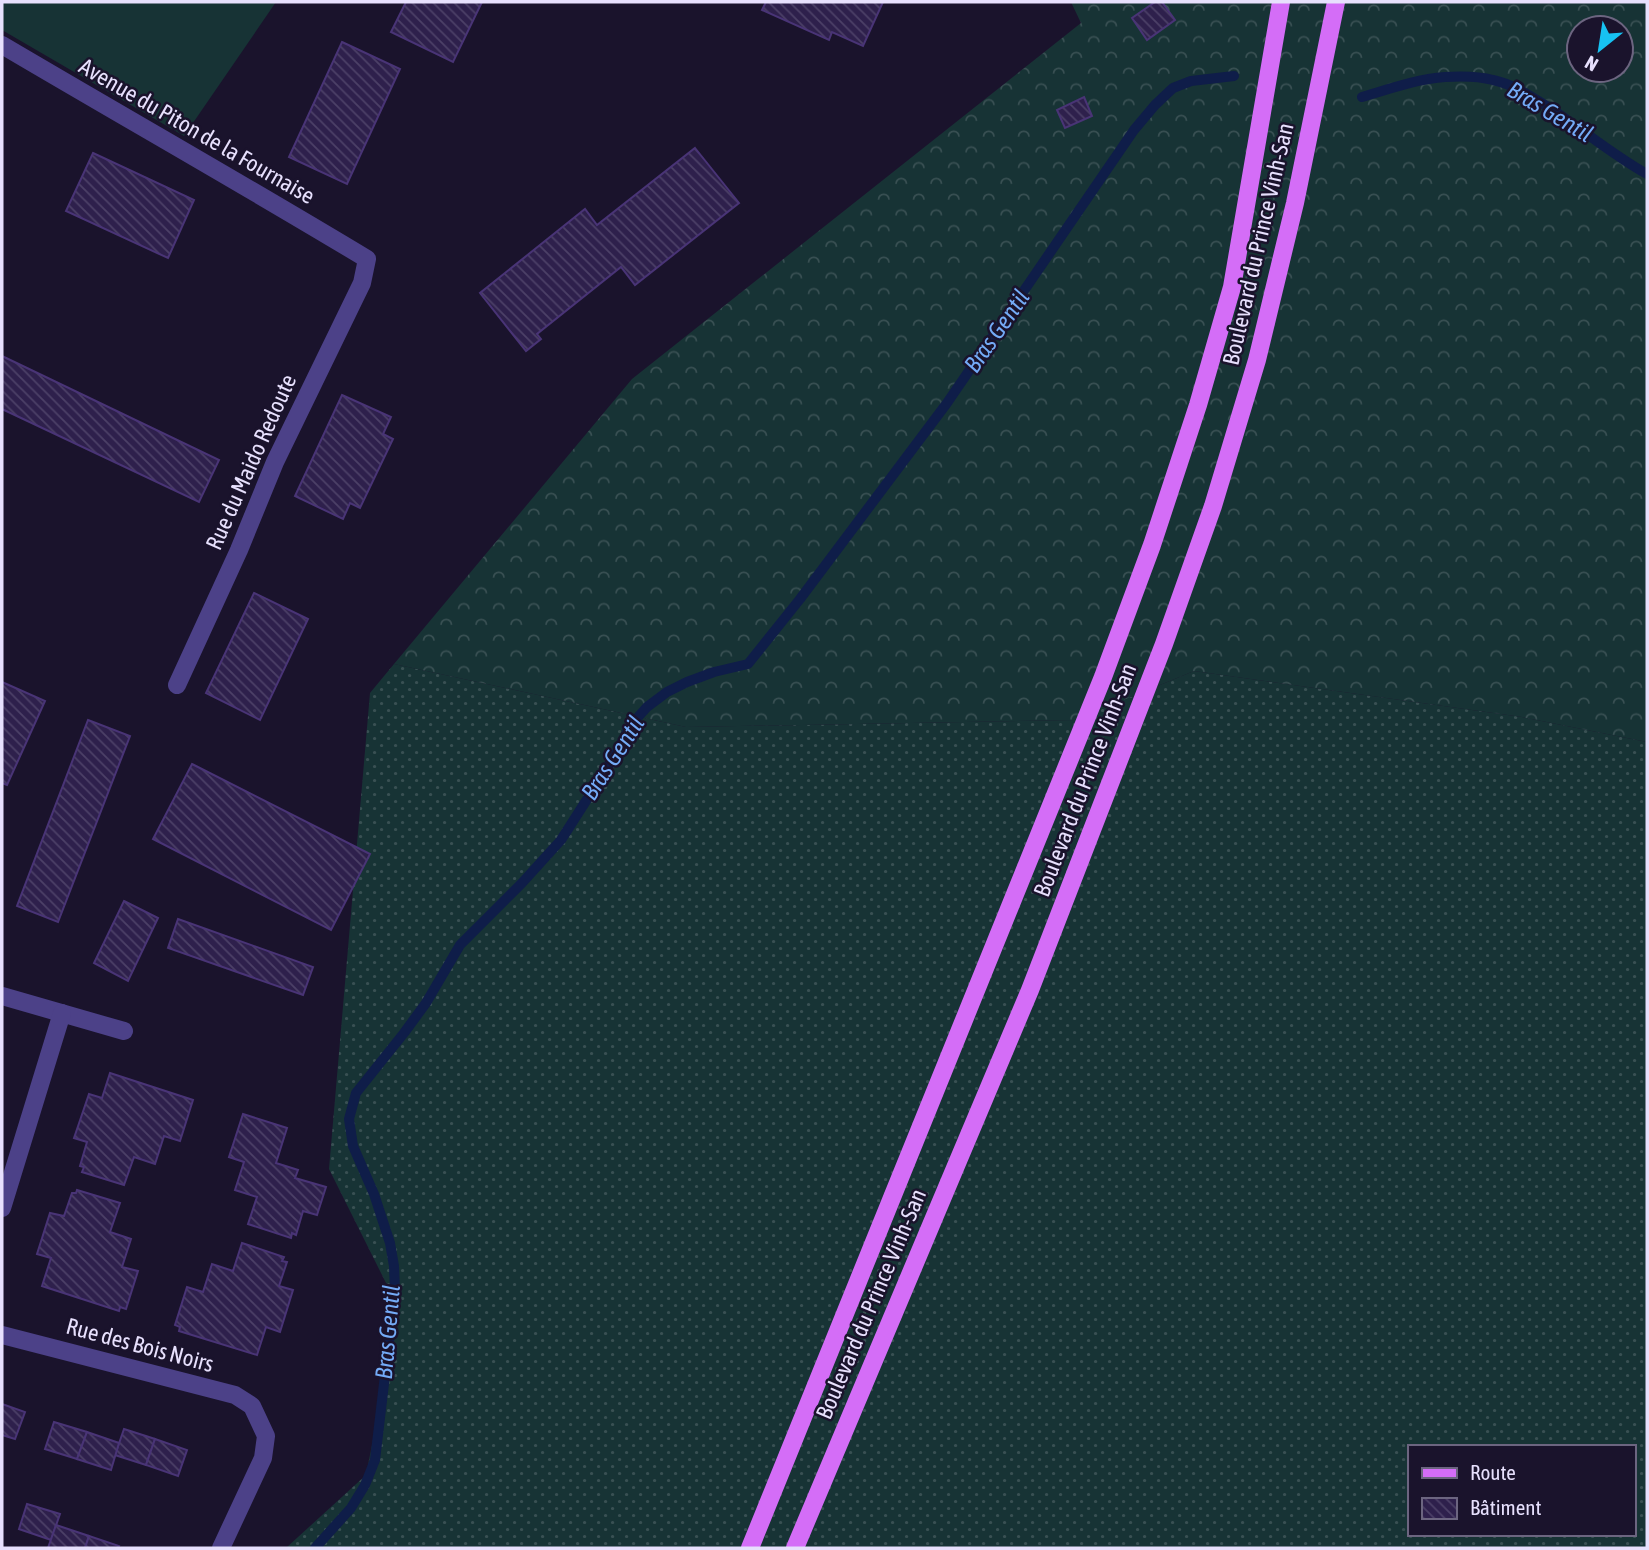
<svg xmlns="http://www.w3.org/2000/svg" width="1649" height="1550" font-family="'Asap Condensed',sans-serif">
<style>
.grass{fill:url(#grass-dots);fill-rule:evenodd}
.forest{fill:url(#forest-crowns);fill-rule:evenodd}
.pitch{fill:#173335}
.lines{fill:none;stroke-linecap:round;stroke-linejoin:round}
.stream{stroke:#0f1d49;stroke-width:10}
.building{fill:url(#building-back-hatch);stroke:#493476;stroke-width:2}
.minor{stroke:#4c4188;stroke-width:18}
.primary{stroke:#d46df7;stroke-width:18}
.labels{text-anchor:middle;stroke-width:5;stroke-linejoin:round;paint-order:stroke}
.street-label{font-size:23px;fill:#e7e0fd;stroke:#1a132c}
.water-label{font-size:24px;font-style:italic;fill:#74abf7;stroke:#1a132c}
</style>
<defs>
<pattern id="grass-dots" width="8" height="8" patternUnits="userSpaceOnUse" patternTransform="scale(1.75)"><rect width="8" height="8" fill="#173335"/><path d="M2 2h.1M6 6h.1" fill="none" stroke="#395053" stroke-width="1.8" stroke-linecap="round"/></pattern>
<pattern id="forest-crowns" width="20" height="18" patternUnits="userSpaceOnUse" patternTransform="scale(1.75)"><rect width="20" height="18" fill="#173335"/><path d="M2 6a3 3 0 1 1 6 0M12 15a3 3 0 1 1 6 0" fill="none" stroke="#395053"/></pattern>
<pattern id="building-back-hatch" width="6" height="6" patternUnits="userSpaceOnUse" patternTransform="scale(1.75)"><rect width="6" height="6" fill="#2e204c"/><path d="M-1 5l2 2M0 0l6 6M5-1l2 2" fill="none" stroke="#4c4067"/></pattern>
</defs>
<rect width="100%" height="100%" fill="#1a132c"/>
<path class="grass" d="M 394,664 L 686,727 L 1075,720 L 1194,671 L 1522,717 L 1647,742 L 1647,1548 L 286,1548 L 366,1475 L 399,1309 L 329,1169 L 370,693 ZM 1409,1447 L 1633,1447 L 1633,1534 L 1409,1534 Z"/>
<path class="forest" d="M 1071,2 L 1647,2 L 1647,742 L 1522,717 L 1194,671 L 1075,720 L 686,727 L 394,664 L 632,379 L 1081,23 ZM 1579,28 L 1621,28 L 1621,70 L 1579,70 Z"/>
<path class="pitch" d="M 2,2 L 276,2 L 184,136 L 2,30 Z"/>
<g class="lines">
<g class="stream">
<path d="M 1362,97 C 1389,89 1417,79 1445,77 C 1460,76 1478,76 1493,80 C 1512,84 1529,95 1545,105 C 1580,127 1611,154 1647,174"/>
<path d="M 315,1548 L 351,1508 L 365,1485 L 375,1460 L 395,1290 L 394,1266 L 390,1243 L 374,1194 L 353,1146 L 349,1119 L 356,1093 L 404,1033 L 426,1003 L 460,945 L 522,883 L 561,840 L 616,754 L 630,726 L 647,707 L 667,692 L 687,682 L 714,672 L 748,664 L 800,599 L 947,403 L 1134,130 L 1155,105 L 1173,88 L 1191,81 L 1234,76"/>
</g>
</g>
<g class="building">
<path d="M 406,2 L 482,2 L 453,62 L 391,32 Z"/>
<path d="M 764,2 L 883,2 L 863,46 L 832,32 L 829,40 L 762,10 L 766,2 Z"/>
<path d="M 1155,2 L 1162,2 L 1175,20 L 1147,40 L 1132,18 Z"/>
<path d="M 342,42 L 400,69 L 347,184 L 289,157 Z"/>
<path d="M 1084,97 L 1092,116 L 1065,128 L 1057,110 Z"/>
<path d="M 695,148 L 739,203 L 635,285 L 621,267 L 537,334 L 541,339 L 526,351 L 480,293 L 585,209 L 597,225 Z"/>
<path d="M 93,153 L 194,200 L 168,258 L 66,211 Z"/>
<path d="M 2,356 L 219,460 L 199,502 L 2,409 Z"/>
<path d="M 342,395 L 391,417 L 383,434 L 393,439 L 360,508 L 350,503 L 343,519 L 295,496 Z"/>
<path d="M 254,593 L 308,619 L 260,720 L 206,693 Z"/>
<path d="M 2,682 L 45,701 L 7,785 L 2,783 Z"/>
<path d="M 88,720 L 130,736 L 58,922 L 17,906 Z"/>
<path d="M 192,764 L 370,854 L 331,930 L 153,839 Z"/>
<path d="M 124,901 L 158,918 L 128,981 L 94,963 Z"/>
<path d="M 178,919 L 313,967 L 303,995 L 168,948 Z"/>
<path d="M 110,1073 L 193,1100 L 180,1141 L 164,1136 L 155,1164 L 134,1157 L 124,1185 L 82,1172 L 84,1167 L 80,1166 L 87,1142 L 74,1138 L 89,1094 L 102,1098 Z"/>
<path d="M 243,1114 L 287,1128 L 276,1163 L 298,1170 L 295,1178 L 326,1187 L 317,1215 L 303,1211 L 296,1235 L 292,1233 L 291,1238 L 248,1224 L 257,1197 L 235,1190 L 244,1162 L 229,1157 Z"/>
<path d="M 77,1190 L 120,1203 L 110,1232 L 131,1239 L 122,1267 L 138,1271 L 126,1309 L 120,1307 L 119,1311 L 42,1286 L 51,1258 L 37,1254 L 50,1213 L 64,1216 L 72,1193 L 76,1193 Z"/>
<path d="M 242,1243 L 284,1257 L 282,1261 L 287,1262 L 279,1286 L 293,1290 L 280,1332 L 266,1327 L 257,1355 L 179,1331 L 180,1327 L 175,1325 L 187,1287 L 203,1292 L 212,1264 L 233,1271 Z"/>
<path d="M 2,1404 L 25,1412 L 15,1439 L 2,1435 Z"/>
<path d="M 54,1422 L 87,1432 L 77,1459 L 45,1449 Z"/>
<path d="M 124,1429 L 155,1439 L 146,1465 L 115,1455 Z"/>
<path d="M 87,1432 L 119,1443 L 111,1470 L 77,1459 Z"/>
<path d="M 155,1439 L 187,1450 L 178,1476 L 146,1465 Z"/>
<path d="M 27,1504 L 60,1514 L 51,1540 L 19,1529 Z"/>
<path d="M 56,1525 L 89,1536 L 85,1548 L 48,1548 Z"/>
<path d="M 89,1536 L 119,1546 L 118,1548 L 85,1548 Z"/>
</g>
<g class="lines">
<g class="minor">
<path d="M 2,45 C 124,117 246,186 367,259 L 362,283 L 275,462 L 239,550 L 177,685"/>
<path d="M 2,996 L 124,1031"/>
<path d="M 2,1208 L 62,1013"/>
<path d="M 2,1335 L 235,1395 L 252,1406 L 266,1436 L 263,1458 L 221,1548"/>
</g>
<g class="primary">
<path d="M 750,1548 L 1103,677 L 1152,545 L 1198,405 L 1232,287 L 1281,2"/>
<path d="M 795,1548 L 1030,990 L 1164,644 L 1213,506 L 1257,360 L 1295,203 L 1336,2"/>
</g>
</g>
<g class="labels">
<g class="street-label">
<text transform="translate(197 131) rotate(30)" y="8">Avenue du Piton de la Fournaise</text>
<text transform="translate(1258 244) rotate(-77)" y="8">Boulevard du Prince Vinh-San</text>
<text transform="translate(251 462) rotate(-66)" y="8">Rue du Maido Redoute</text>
<text transform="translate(1085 780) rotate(-69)" y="8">Boulevard du Prince Vinh-San</text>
<text transform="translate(871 1304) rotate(-67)" y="8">Boulevard du Prince Vinh-San</text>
<text transform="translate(140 1345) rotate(15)" y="8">Rue des Bois Noirs</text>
</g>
<g class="water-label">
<text transform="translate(1550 112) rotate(31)" y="8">Bras Gentil</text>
<text transform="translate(997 331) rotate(-55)" y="8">Bras Gentil</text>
<text transform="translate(613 758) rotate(-57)" y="8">Bras Gentil</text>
<text transform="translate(388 1332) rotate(-85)" y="8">Bras Gentil</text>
</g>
</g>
<rect width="1649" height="1550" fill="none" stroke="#e7e0fd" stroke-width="7"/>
<rect x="1408" y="1445" width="228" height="91" fill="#1a132c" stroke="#6c6580" stroke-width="2"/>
<rect x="1422" y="1468" width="35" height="10" fill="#d46df7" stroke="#6c6580" stroke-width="2"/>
<text x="1470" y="1480" font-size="21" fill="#e7e0fd">Route</text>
<rect x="1422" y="1498" width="35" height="21" fill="url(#building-back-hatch)" stroke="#6c6580" stroke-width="2"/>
<text x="1470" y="1515" font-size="21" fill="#e7e0fd">Bâtiment</text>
<g transform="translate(1600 49) rotate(210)"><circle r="33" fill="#1a132c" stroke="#6c6580" stroke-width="2"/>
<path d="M0-5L12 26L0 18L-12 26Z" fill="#17c2f2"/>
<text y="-10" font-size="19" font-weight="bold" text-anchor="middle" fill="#e7e0fd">N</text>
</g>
</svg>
